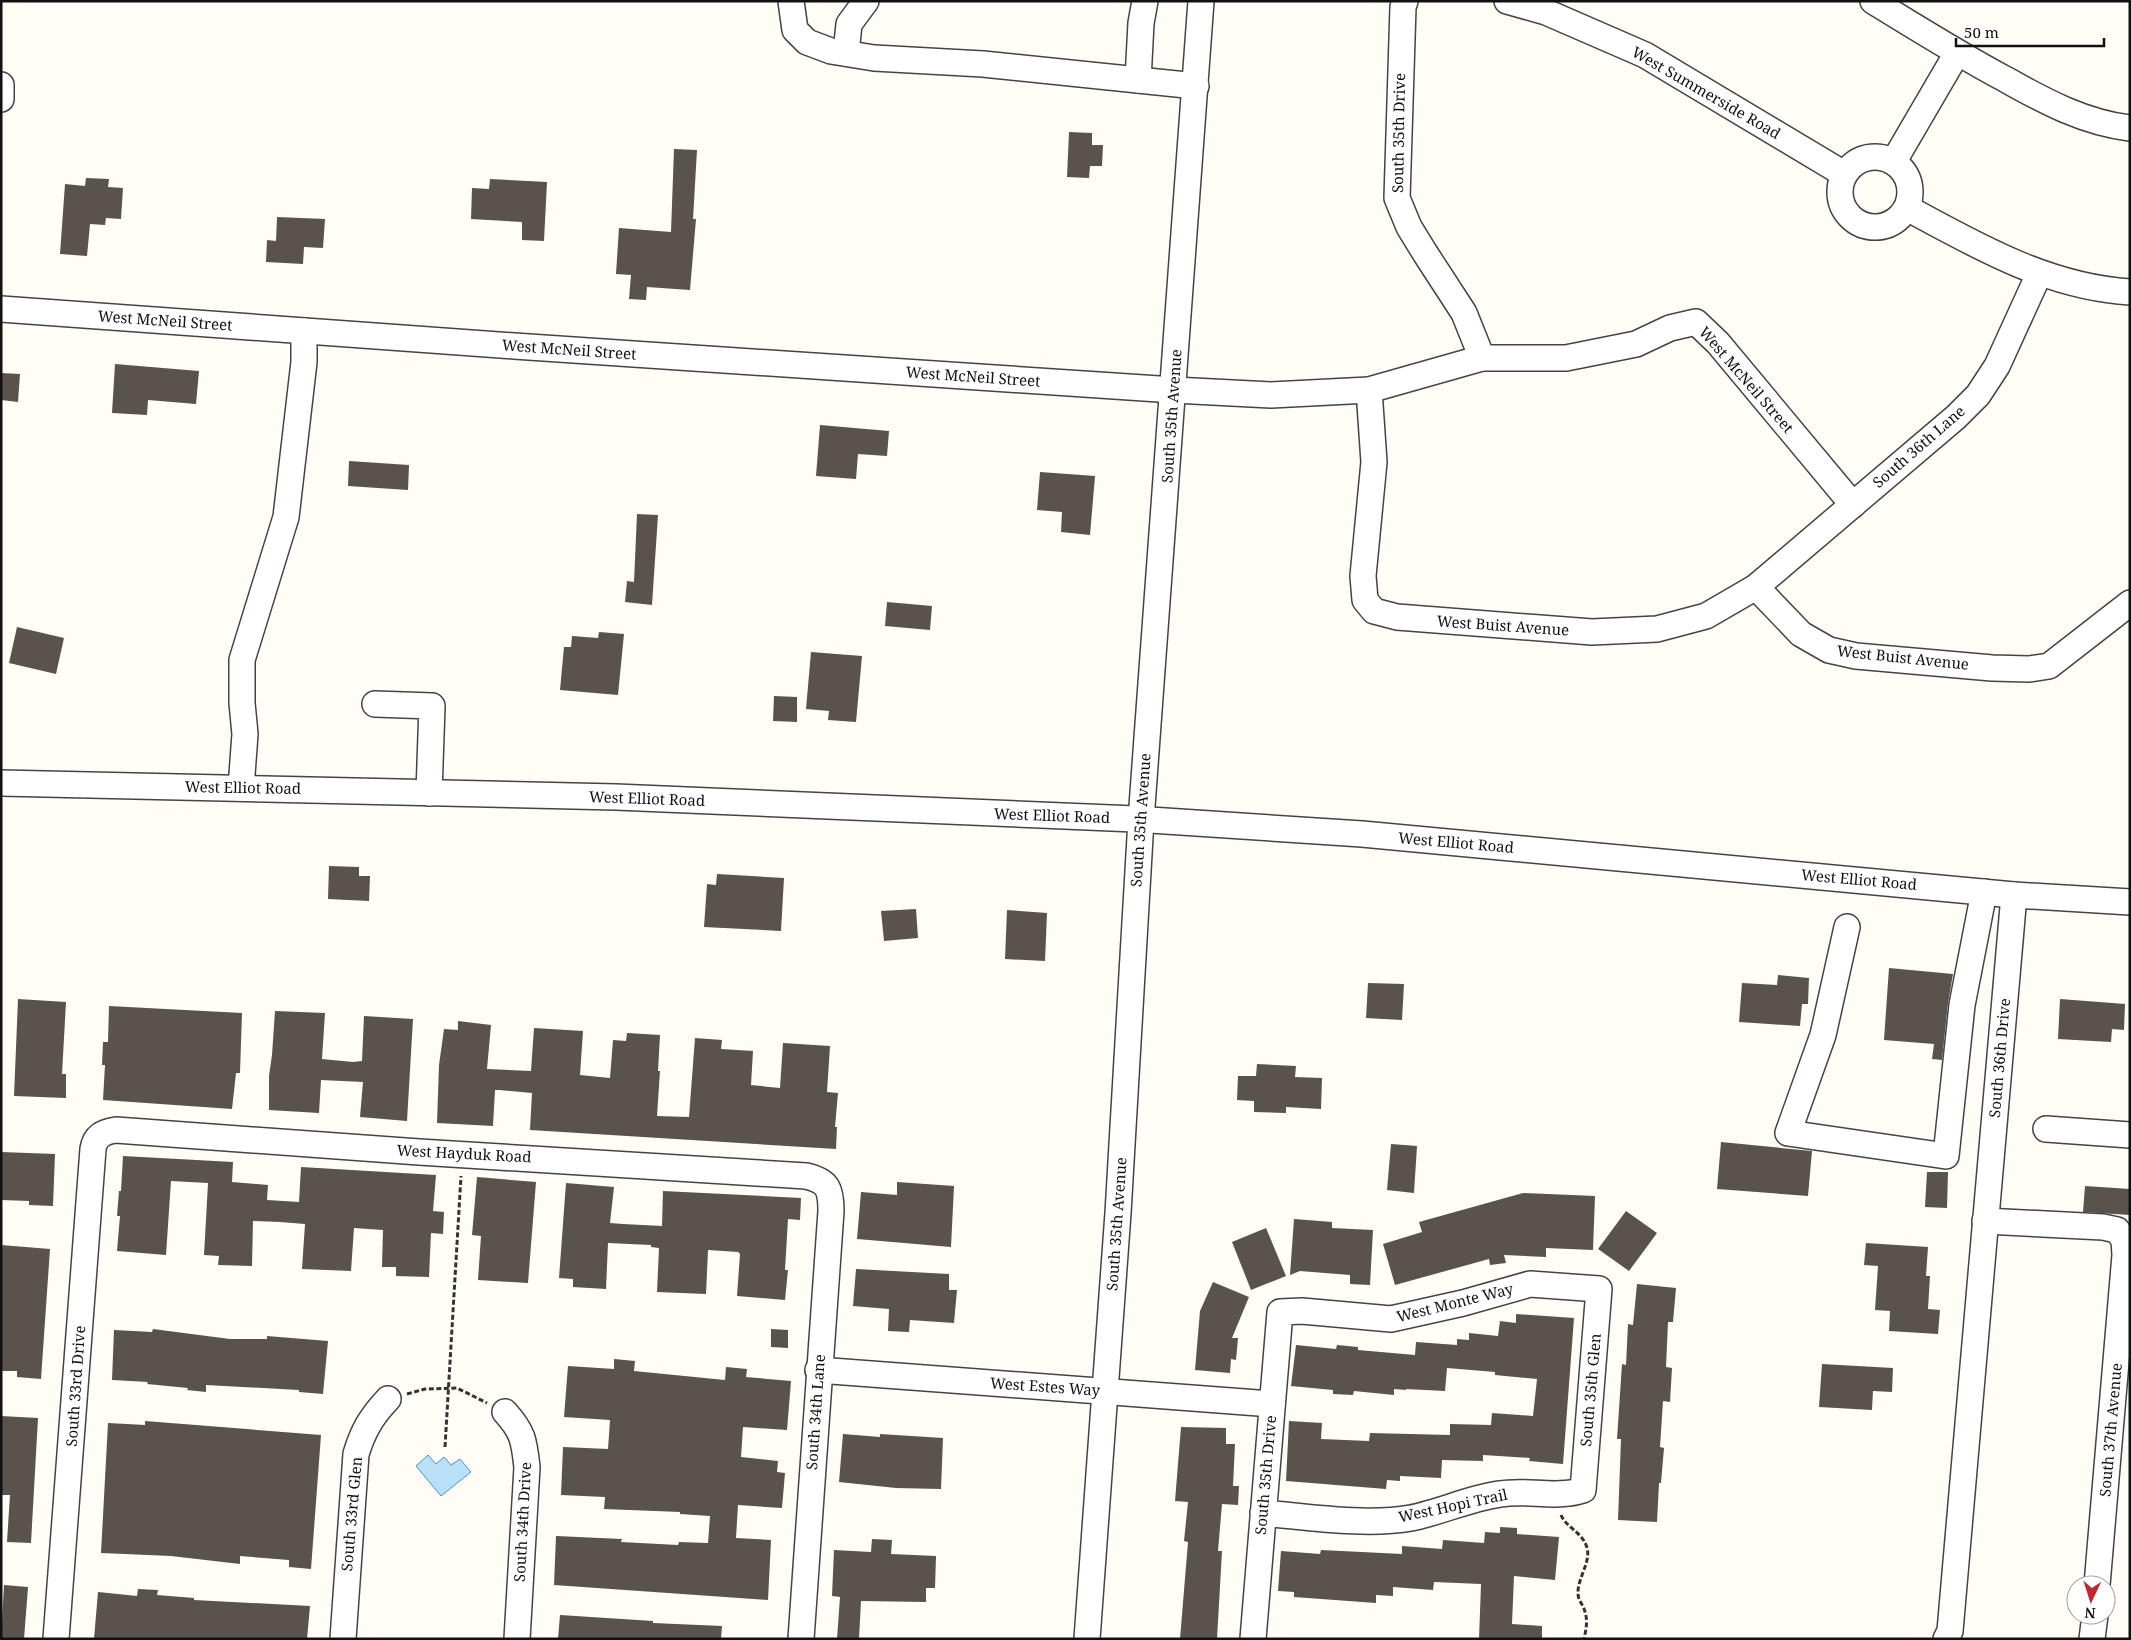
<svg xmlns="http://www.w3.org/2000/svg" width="2131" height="1640" font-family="'Noto Serif',serif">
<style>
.water{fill:#b9e0f7;stroke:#3f96cf}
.building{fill:#5a524d}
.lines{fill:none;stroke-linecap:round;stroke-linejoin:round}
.minor-casing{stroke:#444;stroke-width:28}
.path{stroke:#333;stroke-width:3;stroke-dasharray:5 2.5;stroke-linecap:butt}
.minor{stroke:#fff;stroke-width:25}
.labels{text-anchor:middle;stroke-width:5;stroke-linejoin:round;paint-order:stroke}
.street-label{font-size:15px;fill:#111;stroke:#fff}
</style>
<rect width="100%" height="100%" fill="#fffdf5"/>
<path class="water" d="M 428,1455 L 436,1464 L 444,1457 L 451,1465 L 460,1459 L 471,1472 L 441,1496 L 416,1466 Z"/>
<g class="building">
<path d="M 1069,132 L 1092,133 L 1092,145 L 1103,145 L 1102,166 L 1090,166 L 1089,178 L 1067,177 Z"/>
<path d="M 674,149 L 697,150 L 693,219 L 696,219 L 690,290 L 647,287 L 646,300 L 629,299 L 631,275 L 616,274 L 619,228 L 671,232 Z"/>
<path d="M 86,178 L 109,179 L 108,187 L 123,188 L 121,219 L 106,218 L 105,225 L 90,224 L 87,256 L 60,254 L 65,184 L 85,186 Z"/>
<path d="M 490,179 L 547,182 L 544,241 L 522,240 L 522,222 L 471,219 L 472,188 L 489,189 Z"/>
<path d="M 277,217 L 325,219 L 323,248 L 304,247 L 303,264 L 266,262 L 267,240 L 276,241 Z"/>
<path d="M 115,364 L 199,371 L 196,404 L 148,400 L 147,415 L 112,413 Z"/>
<path d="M 1,373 L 20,374 L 18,402 L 1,400 Z"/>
<path d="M 820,425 L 889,431 L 887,456 L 858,454 L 856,479 L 816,476 Z"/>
<path d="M 349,461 L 409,465 L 408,490 L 348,486 Z"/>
<path d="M 1040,472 L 1095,476 L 1090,535 L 1061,532 L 1062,512 L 1037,510 Z"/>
<path d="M 637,514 L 658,515 L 652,605 L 625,602 L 627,581 L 634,582 Z"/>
<path d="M 887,602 L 932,606 L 930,630 L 885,626 Z"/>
<path d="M 17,627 L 64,638 L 56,674 L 9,663 Z"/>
<path d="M 599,632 L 624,634 L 618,695 L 560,690 L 564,647 L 571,647 L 572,636 L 598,638 Z"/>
<path d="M 811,652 L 862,656 L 856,722 L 828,720 L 829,711 L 806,709 Z"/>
<path d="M 774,696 L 797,697 L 797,722 L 773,721 Z"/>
<path d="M 329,866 L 359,867 L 359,876 L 370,876 L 369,901 L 328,899 Z"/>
<path d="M 717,874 L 784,878 L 781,931 L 704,927 L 707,884 L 716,885 Z"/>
<path d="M 916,909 L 918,938 L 884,941 L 881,911 Z"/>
<path d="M 1007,910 L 1047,913 L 1045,961 L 1005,959 Z"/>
<path d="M 1889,968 L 1953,974 L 1948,1003 L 1942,1060 L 1932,1059 L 1934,1044 L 1884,1040 Z"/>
<path d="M 1778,975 L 1809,978 L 1808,1004 L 1802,1004 L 1800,1026 L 1739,1022 L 1742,983 L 1777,985 Z"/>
<path d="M 1368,983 L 1404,984 L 1402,1020 L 1366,1018 Z"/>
<path d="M 18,999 L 66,1002 L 62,1074 L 66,1074 L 66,1098 L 14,1096 Z"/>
<path d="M 2060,999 L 2125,1004 L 2124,1030 L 2112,1029 L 2111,1042 L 2058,1039 Z"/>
<path d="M 109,1006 L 242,1013 L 240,1073 L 236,1073 L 232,1109 L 103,1100 L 105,1065 L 102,1065 L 103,1042 L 108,1042 Z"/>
<path d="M 275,1011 L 325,1013 L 322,1059 L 353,1062 L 362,1061 L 364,1016 L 413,1019 L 407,1121 L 360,1117 L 363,1082 L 321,1080 L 319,1113 L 269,1110 L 269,1076 L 272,1055 Z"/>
<path d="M 458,1021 L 491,1025 L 487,1069 L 531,1071 L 534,1028 L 583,1031 L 580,1075 L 610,1078 L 613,1040 L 626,1041 L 627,1033 L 660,1035 L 658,1071 L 660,1071 L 657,1116 L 689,1117 L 695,1038 L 722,1040 L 721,1049 L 753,1051 L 751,1085 L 780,1088 L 783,1043 L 830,1046 L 827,1092 L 838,1093 L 835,1127 L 837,1127 L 836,1149 L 530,1130 L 532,1093 L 499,1090 L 495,1090 L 493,1126 L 437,1123 L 439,1065 L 444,1029 L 458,1030 Z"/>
<path d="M 1257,1064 L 1296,1066 L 1295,1077 L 1322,1078 L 1321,1109 L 1286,1107 L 1286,1113 L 1254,1112 L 1254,1101 L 1237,1100 L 1238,1076 L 1256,1076 Z"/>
<path d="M 1721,1142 L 1812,1151 L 1808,1196 L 1717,1189 Z"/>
<path d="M 1391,1144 L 1417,1146 L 1414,1193 L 1387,1190 Z"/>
<path d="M 1,1152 L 55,1154 L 53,1206 L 29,1205 L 29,1201 L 1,1200 Z"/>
<path d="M 123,1156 L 233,1162 L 232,1182 L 268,1185 L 267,1200 L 299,1202 L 301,1167 L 436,1175 L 433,1211 L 444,1212 L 443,1234 L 431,1233 L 429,1277 L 396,1276 L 396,1267 L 382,1267 L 383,1230 L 354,1228 L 351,1271 L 302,1269 L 305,1224 L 280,1222 L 253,1221 L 252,1266 L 218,1265 L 219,1256 L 204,1255 L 208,1183 L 171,1181 L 166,1255 L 117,1251 L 120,1216 L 117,1216 L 119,1191 L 121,1191 Z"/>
<path d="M 1927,1172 L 1948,1172 L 1947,1208 L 1925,1207 Z"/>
<path d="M 477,1177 L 536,1182 L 528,1283 L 478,1280 L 481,1236 L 472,1235 Z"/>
<path d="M 897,1182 L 954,1186 L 951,1247 L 857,1239 L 861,1192 L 897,1195 Z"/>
<path d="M 566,1183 L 614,1187 L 610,1223 L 623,1224 L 662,1226 L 663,1191 L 801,1198 L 800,1220 L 788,1219 L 785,1270 L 788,1270 L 785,1300 L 737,1296 L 740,1254 L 738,1252 L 708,1250 L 706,1294 L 657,1292 L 659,1248 L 651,1247 L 651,1245 L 608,1243 L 606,1289 L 573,1287 L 573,1279 L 559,1278 Z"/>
<path d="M 2085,1186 L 2130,1189 L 2130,1215 L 2083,1212 Z"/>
<path d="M 1523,1193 L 1595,1196 L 1593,1250 L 1546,1248 L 1546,1257 L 1504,1255 L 1506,1263 L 1490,1265 L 1489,1259 L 1395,1285 L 1383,1244 L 1422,1232 L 1419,1222 Z"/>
<path d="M 1626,1211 L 1657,1233 L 1629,1271 L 1598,1249 Z"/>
<path d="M 1294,1219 L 1332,1222 L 1332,1228 L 1373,1230 L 1370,1285 L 1350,1284 L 1350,1275 L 1300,1271 L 1290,1275 Z"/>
<path d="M 1266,1228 L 1286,1276 L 1251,1290 L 1232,1242 Z"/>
<path d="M 1866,1243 L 1928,1247 L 1926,1276 L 1930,1276 L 1928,1309 L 1940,1310 L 1938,1334 L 1889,1331 L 1890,1311 L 1875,1310 L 1878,1266 L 1864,1265 Z"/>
<path d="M 1,1245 L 50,1249 L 41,1379 L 17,1377 L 17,1371 L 1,1371 Z"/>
<path d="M 856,1269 L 949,1274 L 949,1290 L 957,1290 L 954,1323 L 910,1320 L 909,1332 L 888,1331 L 889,1309 L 853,1306 Z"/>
<path d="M 1213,1282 L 1249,1297 L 1232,1338 L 1238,1338 L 1236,1360 L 1231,1359 L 1230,1373 L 1195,1370 L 1200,1311 Z"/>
<path d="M 1637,1284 L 1676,1288 L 1673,1322 L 1668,1322 L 1666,1367 L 1672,1368 L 1670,1402 L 1663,1401 L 1660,1447 L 1664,1448 L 1661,1483 L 1659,1483 L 1657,1522 L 1618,1520 L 1621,1439 L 1617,1439 L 1622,1364 L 1626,1365 L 1628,1324 L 1633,1325 Z"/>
<path d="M 1516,1314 L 1574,1318 L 1563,1464 L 1529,1461 L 1530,1458 L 1483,1455 L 1483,1461 L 1442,1460 L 1441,1478 L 1400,1476 L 1400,1481 L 1387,1480 L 1386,1489 L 1286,1481 L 1289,1421 L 1322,1423 L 1321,1439 L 1369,1441 L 1370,1433 L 1450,1435 L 1450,1424 L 1491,1425 L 1492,1413 L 1533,1416 L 1537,1379 L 1495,1375 L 1495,1372 L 1447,1368 L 1445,1391 L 1406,1389 L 1406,1390 L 1394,1389 L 1394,1395 L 1354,1391 L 1353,1395 L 1333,1394 L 1333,1390 L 1291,1386 L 1296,1345 L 1336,1349 L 1337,1345 L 1358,1347 L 1358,1350 L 1415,1355 L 1416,1342 L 1457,1345 L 1457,1339 L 1469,1340 L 1469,1333 L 1498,1336 L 1500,1321 L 1516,1323 Z"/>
<path d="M 153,1329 L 230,1339 L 267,1339 L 267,1336 L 328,1341 L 323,1394 L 299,1392 L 299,1390 L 206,1385 L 206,1392 L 187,1390 L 188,1388 L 147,1384 L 148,1382 L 112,1380 L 114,1330 L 152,1332 Z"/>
<path d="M 771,1329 L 788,1330 L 788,1348 L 771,1347 Z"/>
<path d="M 614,1359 L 635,1361 L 634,1371 L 725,1380 L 726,1367 L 747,1369 L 746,1377 L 791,1381 L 787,1430 L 743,1427 L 741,1457 L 778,1461 L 777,1472 L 785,1473 L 782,1508 L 738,1505 L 736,1538 L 771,1540 L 768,1600 L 554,1585 L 556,1536 L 622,1539 L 621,1542 L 678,1545 L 679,1542 L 708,1543 L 710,1516 L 680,1514 L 680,1512 L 604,1509 L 605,1497 L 561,1495 L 563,1447 L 608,1449 L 610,1420 L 564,1417 L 568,1366 L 614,1369 Z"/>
<path d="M 1822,1364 L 1893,1368 L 1892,1392 L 1873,1391 L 1872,1410 L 1819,1407 Z"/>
<path d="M 1,1416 L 38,1418 L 31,1543 L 7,1542 L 10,1495 L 1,1495 Z"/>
<path d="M 145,1421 L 321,1435 L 311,1569 L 289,1567 L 289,1560 L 240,1556 L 240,1564 L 171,1556 L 101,1553 L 108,1423 L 145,1425 Z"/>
<path d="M 1181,1427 L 1226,1428 L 1226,1444 L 1235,1444 L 1233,1486 L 1239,1486 L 1238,1505 L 1222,1504 L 1218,1551 L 1222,1551 L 1217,1639 L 1180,1639 L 1188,1542 L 1184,1541 L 1188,1502 L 1175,1501 Z"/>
<path d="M 843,1434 L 880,1437 L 880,1434 L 943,1438 L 941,1489 L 896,1488 L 839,1482 Z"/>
<path d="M 1500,1527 L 1517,1528 L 1517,1534 L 1559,1537 L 1555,1580 L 1514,1576 L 1512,1624 L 1542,1626 L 1542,1639 L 1479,1639 L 1481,1584 L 1434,1582 L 1433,1590 L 1393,1587 L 1393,1596 L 1376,1595 L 1376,1603 L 1294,1597 L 1294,1592 L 1278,1591 L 1281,1551 L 1320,1554 L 1321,1550 L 1402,1554 L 1402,1546 L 1442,1549 L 1443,1540 L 1484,1543 L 1485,1532 L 1500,1533 Z"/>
<path d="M 872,1539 L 892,1540 L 891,1554 L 936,1556 L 935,1588 L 926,1588 L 926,1602 L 861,1601 L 859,1639 L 837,1639 L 840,1597 L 832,1596 L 834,1550 L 871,1552 Z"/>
<path d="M 4,1585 L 28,1587 L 24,1639 L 1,1639 Z"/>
<path d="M 138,1589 L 158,1590 L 157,1595 L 194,1598 L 194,1600 L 310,1606 L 307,1639 L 94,1639 L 98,1592 L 137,1596 Z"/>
<path d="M 560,1615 L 653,1621 L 653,1623 L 722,1626 L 721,1639 L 558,1639 Z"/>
</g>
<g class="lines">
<defs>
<g id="minor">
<path d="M 791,1 L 795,30 L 807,42 L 831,51 L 874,58 L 983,64 L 1196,86"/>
<path d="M 1405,1 L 1403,7 L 1397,198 L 1409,227 L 1425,253 L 1464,313 L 1482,358"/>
<path d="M 1507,1 L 1546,12 L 1645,55 L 1844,174"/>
<path d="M 1873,1 C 1917,28 1960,55 2005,79 C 2044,101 2085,123 2130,128"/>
<path d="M 846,53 L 849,24 L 866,1"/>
<path d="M 1138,80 L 1141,23 L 1145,1"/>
<path d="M 1,85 L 1,99"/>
<circle cx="1875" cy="192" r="35"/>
<path d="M 1894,161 L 1957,53"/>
<path d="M 1907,208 C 1977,246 2048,287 2130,292"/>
<path d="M 1,309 L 514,346 L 1174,390 L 1271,395 L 1369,390 L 1482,358 L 1566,358 L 1636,344 L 1670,328 L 1696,322 L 1718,343 L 1853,505"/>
<path d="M 1369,390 L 1374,462 L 1363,576 L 1365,600 L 1374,611 L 1397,617 L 1592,632 L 1657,629 L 1706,616 L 1756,587 L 1956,417 L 1978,395 L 1997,366 L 2039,274"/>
<path d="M 1756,587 L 1801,634 L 1829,650 L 1856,656 L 1992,668 L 2029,669 L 2049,666 L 2130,603"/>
<path d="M 375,704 L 432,706 L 429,793"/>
<path d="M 1,783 L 616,797 L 1135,819 L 1362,834 L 2014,895 L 2130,902"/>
<path d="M 241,788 L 245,734 L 242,703 L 242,660 L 286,517 L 304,362 L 304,331"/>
<path d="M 1847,927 L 1823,1035 L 1788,1133 L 1946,1156 L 1962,1005 L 1984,892"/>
<path d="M 2046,1129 L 2130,1135"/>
<path d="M 1985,1221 L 2103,1227 L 2117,1230 L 2124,1240 L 2125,1255 L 2097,1585"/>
<path d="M 818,1370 L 1272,1404"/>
<path d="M 505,1412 C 523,1432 524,1440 527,1467 L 517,1639"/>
<path d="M 56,1639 L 93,1149 C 95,1136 103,1132 116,1130 L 419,1152 L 806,1176 C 828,1181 831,1189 831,1211 L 801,1639"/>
<path d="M 343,1639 L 356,1454 C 363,1431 371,1417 388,1399"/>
<path d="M 1087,1639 L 1118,1213 L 1141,820 L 1201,1"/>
<path d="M 1253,1639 L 1280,1312 L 1302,1311 L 1391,1319 L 1463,1303 L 1530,1284 L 1599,1289 L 1583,1490 C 1556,1499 1527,1489 1500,1494 C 1470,1498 1441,1512 1411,1518 C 1366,1526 1309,1517 1263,1513"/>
<path d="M 1946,1639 L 1950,1631 L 2014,895"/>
<path d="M 2092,1639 L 2095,1615"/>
</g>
</defs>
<use href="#minor" class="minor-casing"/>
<g class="path">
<path d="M 407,1394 L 425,1389 L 457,1388 L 487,1403"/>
<path d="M 445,1447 L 461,1176"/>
<path d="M 1561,1515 C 1566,1527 1581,1532 1586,1545 C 1593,1560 1577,1578 1578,1594 C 1578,1600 1584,1606 1585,1612 C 1588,1621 1586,1630 1584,1639"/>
</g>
<use href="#minor" class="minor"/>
</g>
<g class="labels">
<g class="street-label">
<text transform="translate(1706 93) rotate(30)" y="5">West Summerside Road</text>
<text transform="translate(1399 133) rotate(-89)" y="5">South 35th Drive</text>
<text transform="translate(165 321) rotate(4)" y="5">West McNeil Street</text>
<text transform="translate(569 350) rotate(4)" y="5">West McNeil Street</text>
<text transform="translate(973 377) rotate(4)" y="5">West McNeil Street</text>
<text transform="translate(1746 380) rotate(49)" y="5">West McNeil Street</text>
<text transform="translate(1172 416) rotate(-86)" y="5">South 35th Avenue</text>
<text transform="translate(1919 447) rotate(-41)" y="5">South 36th Lane</text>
<text transform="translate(1503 626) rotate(4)" y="5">West Buist Avenue</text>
<text transform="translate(1903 658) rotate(6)" y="5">West Buist Avenue</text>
<text transform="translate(243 788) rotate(1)" y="5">West Elliot Road</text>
<text transform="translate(647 799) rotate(2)" y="5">West Elliot Road</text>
<text transform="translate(1052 816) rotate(2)" y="5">West Elliot Road</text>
<text transform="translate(1141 820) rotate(-86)" y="5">South 35th Avenue</text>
<text transform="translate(1456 843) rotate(5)" y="5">West Elliot Road</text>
<text transform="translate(1859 880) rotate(5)" y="5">West Elliot Road</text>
<text transform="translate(2000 1058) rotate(-85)" y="5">South 36th Drive</text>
<text transform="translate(464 1154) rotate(3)" y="5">West Hayduk Road</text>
<text transform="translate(1117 1224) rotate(-86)" y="5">South 35th Avenue</text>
<text transform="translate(1455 1303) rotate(-14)" y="5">West Monte Way</text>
<text transform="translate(76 1386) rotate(-86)" y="5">South 33rd Drive</text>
<text transform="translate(1045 1387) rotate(4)" y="5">West Estes Way</text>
<text transform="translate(1591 1390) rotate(-85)" y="5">South 35th Glen</text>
<text transform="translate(816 1412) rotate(-86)" y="5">South 34th Lane</text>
<text transform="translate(2111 1430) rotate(-85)" y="5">South 37th Avenue</text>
<text transform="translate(1266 1475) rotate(-85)" y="5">South 35th Drive</text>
<text transform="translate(1453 1506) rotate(-12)" y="5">West Hopi Trail</text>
<text transform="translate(352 1514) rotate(-85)" y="5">South 33rd Glen</text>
<text transform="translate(523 1522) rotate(-87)" y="5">South 34th Drive</text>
</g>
</g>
<rect width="2131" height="1640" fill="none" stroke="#111111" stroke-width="5"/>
<g transform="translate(2091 1600) rotate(184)"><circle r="24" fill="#ffffff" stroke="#a0a0a0"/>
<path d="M0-4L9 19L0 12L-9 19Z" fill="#c4262e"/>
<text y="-8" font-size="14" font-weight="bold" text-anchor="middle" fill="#111111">N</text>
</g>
<path d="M1956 38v8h148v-8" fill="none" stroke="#111111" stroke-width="2.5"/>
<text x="1964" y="38" font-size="15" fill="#111111" stroke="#ffffff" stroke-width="4" paint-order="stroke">50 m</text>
</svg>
